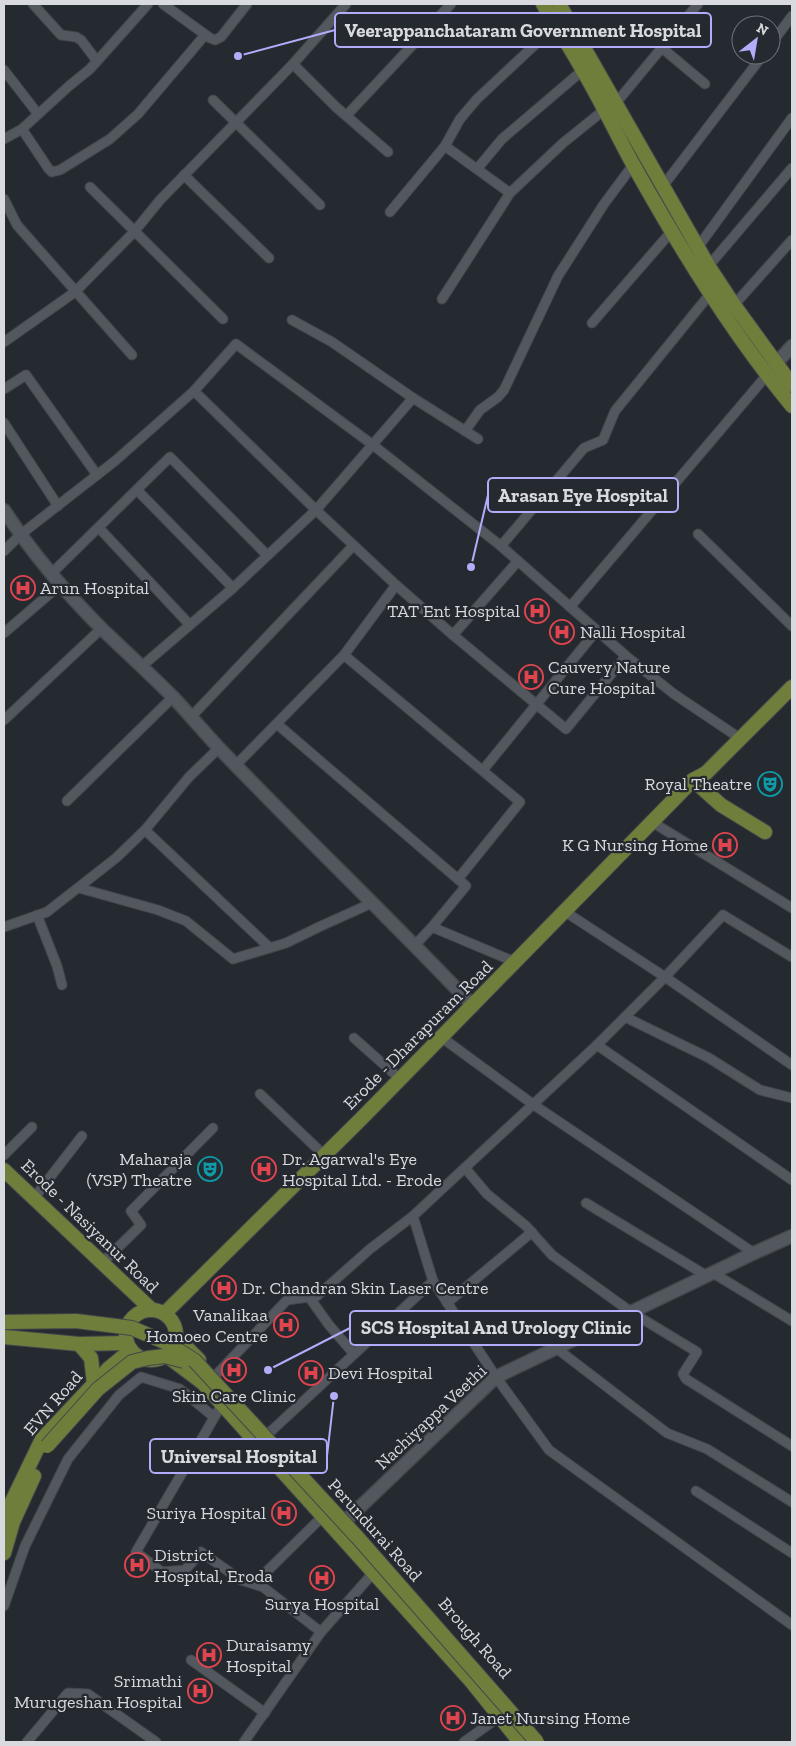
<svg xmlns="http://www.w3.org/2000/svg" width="796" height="1746" font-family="'Zilla Slab',serif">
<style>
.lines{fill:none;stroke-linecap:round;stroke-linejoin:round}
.street-casing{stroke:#43464b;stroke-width:11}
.secondary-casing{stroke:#43464b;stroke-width:15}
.primary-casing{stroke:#43464b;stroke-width:16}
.street{stroke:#53585f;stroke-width:9}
.secondary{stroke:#53585f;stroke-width:12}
.primary{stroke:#707e3c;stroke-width:14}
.primary-bridge-casing{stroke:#43464b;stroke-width:16;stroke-linecap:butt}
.primary-bridge{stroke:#707e3c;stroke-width:14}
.labels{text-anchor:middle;stroke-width:4.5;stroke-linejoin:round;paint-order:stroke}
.poi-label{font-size:18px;fill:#d8dadf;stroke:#252930;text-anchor:start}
.street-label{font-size:18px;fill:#d8dadf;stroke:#252930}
.leader{fill:none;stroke:#b1adfa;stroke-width:2}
.callout-dot{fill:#b1adfa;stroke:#252930;stroke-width:2}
.callout{fill:#252930;stroke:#b1adfa;stroke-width:2}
.callout-label{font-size:19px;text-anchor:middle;font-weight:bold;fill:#d8dadf}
</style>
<rect width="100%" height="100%" fill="#252930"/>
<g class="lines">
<defs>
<g id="street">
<path d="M 33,4 L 61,35 L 76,37 L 81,40 L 97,61"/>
<path d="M 163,4 L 210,38 L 215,40 L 221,37 L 247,4"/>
<path d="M 771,44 L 792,16"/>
<path d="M 662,48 L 705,84"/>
<path d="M 293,64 L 336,107 L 388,152"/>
<path d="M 4,70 L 38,114"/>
<path d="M 213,100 L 320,205"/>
<path d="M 616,103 L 698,4"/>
<path d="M 347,115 L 451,4"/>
<path d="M 22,129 L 48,168 L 52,172 L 60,170 L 110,139 L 138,114 L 205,35"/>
<path d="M 4,139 L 22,129 L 69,86 L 90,69 L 148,4"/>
<path d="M 445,146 L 510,193"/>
<path d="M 477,169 L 502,139 L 583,70"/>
<path d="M 184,175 L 269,258"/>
<path d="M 663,186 L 763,55"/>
<path d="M 90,187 L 223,319"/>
<path d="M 4,199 L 17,225 L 132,355"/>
<path d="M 390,212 L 445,146 L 460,119 L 477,99 L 556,25"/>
<path d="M 698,247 L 792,118"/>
<path d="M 706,269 L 792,168"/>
<path d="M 442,299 L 510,193 L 563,143 L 604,110"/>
<path d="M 734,305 L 792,240"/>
<path d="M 592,323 L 671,232"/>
<path d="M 4,342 L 75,292 L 134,232 L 160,200 L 293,64 L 346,4"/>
<path d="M 4,389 L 26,375 L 97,475"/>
<path d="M 194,391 L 316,510 L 396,585"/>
<path d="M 413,398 L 478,439"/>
<path d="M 4,423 L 58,506"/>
<path d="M 465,431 L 480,410 L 498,397 L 504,390 L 558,276 L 604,204 L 633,165"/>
<path d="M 137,490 L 233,588"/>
<path d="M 99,528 L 190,625"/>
<path d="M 698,534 L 792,626"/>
<path d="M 501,546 L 584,448 L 603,440 L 615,411 L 710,294"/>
<path d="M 4,551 L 20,535 L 115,461 L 194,391 L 236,344 L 373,445 L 501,546 L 626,656 L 674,694 L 741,739"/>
<path d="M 52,573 L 170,457 L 267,555"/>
<path d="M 570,607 L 767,375"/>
<path d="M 4,633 L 61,584"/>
<path d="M 453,635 L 566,729 L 626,656"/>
<path d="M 344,655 L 396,585 L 453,635 L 518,561"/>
<path d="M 142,666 L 233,588 L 316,510 L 413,398 L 332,342 L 292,320"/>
<path d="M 191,717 L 353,546"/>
<path d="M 4,720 L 102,628"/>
<path d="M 277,724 L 466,886 L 432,927 L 515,962"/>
<path d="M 236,765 L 344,655 L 520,802 L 458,879"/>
<path d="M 483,770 L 597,630"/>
<path d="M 67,801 L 173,697"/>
<path d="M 652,822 L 792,908"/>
<path d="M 145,830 L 270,948"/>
<path d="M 79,888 L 158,910 L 186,921 L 233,959 L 286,943 L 321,926 L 372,903"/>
<path d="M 564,911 L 665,977 L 792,1065"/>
<path d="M 37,915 L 57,966 L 62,985"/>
<path d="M 4,927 L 47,912 L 116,858 L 145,830 L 189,777 L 219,748"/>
<path d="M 415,945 L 432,927"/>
<path d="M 792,957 L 723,915 L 665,977 L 597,1045 L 413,1216 L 433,1281 L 496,1377 L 549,1450 L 792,1625"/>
<path d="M 625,1017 L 709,1058 L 760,1090 L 792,1098"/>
<path d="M 441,1037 L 534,1105 L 754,1253"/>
<path d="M 354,1038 L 400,1079"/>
<path d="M 597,1045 L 792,1180"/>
<path d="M 260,1094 L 324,1155"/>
<path d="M 4,1155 L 32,1127"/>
<path d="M 465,1168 L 487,1194 L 526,1226 L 552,1255 L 631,1312 L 697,1352 L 683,1374 L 686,1379 L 792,1446"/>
<path d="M 34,1198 L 82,1136"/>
<path d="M 586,1203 L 707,1276"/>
<path d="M 102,1263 L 141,1225 L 131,1211 L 213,1128"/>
<path d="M 713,1273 L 792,1321"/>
<path d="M 309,1297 L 329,1325 L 354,1354"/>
<path d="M 447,1303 L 532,1232"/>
<path d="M 556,1348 L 667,1433 L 707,1449 L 792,1502"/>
<path d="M 215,1376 L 287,1300 L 317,1296 L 370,1249 L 413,1216"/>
<path d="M 222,1404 L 136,1552 L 162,1572 L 185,1570 L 201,1552 L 241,1580 L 263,1587 L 321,1632"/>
<path d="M 268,1434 L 433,1281"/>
<path d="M 696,1491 L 792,1553"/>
<path d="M 254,1584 L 323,1516"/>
<path d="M 4,1606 L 25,1546 L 68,1459 L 119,1395 L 141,1377 L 180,1389 L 214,1417"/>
<path d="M 191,1660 L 265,1713"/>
<path d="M 27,1742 L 68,1693 L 88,1694 L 156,1742"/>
<path d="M 244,1742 L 321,1632 L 374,1572"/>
<path d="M 464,1742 L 499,1717"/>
</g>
<g id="secondary">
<path d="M 770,370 L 792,346"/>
<path d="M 4,510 C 32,553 66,593 102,629 C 126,652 150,674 173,697 C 189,714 203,731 219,748 C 302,835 390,918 473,1006"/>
<path d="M 337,1529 L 496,1377 L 754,1253 L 792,1236"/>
</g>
<g id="primary">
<path d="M 543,4 C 556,26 570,47 582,69 C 601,100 616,134 634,166 C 681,250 731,332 792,406"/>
<path d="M 559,4 L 709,267 L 734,305 L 792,385"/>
<path d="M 693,780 L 721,805 L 765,832"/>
<path d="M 4,1170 L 151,1309"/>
<circle cx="151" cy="1335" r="25"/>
<path d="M 165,1313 L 361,1119 L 693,780 L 706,773 L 792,687"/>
<path d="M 4,1337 L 79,1344 L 127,1343"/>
<path d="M 177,1338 L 199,1360"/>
<path d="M 79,1344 L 91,1358 L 94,1384"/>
<path d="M 167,1356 L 203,1383 L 471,1681 L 520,1742"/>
<path d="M 4,1518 L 42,1439 L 108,1369 L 131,1350"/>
<path d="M 4,1553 L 13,1522 L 34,1476"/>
</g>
</defs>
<use href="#street" class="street-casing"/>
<use href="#secondary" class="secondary-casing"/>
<use href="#primary" class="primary-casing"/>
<use href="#street" class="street"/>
<use href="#secondary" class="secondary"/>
<use href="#primary" class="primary"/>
<defs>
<g id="primary-bridge">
<path d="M 4,1322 L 76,1321 L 132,1328 L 167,1343 L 195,1361 L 359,1539 L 537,1742"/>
<path d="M 47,1446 L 98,1389 L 132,1362 L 148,1358 L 165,1356 L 184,1361"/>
</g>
</defs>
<use href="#primary-bridge" class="primary-bridge-casing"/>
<use href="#primary-bridge" class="primary-bridge"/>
</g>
<defs>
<symbol id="hospital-ring" viewBox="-11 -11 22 22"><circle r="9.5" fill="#252930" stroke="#e0444e" stroke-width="1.5"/><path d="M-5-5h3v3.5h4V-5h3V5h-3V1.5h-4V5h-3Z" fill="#e0444e"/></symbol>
<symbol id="theatre-ring" viewBox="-11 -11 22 22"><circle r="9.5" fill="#252930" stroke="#0f9aa8" stroke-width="1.5"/><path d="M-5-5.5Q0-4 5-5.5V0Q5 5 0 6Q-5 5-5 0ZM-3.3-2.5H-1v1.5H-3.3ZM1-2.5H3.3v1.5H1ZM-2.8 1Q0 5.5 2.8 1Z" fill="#0f9aa8"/></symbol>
</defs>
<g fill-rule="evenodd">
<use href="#hospital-ring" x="9" y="574" width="28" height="28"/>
<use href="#hospital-ring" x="523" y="597" width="28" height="28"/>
<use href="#hospital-ring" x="548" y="618" width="28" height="28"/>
<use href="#hospital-ring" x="517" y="663" width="28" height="28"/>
<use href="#theatre-ring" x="756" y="770" width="28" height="28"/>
<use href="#hospital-ring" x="711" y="831" width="28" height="28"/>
<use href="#theatre-ring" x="196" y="1155" width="28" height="28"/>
<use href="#hospital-ring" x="250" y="1155" width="28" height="28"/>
<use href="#hospital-ring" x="210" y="1274" width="28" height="28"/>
<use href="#hospital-ring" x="272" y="1311" width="28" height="28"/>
<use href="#hospital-ring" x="220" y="1356" width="28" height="28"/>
<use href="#hospital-ring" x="297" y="1359" width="28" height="28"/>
<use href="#hospital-ring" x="270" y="1499" width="28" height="28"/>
<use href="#hospital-ring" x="123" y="1551" width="28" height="28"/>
<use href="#hospital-ring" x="308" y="1564" width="28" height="28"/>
<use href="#hospital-ring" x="195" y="1641" width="28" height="28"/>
<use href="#hospital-ring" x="186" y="1677" width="28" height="28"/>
<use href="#hospital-ring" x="439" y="1704" width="28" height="28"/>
</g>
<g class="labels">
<g class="poi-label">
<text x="40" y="594">Arun Hospital</text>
<text x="520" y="617" text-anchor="end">TAT Ent Hospital</text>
<text x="580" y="638">Nalli Hospital</text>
<text x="548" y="673">Cauvery Nature<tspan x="548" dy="21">Cure Hospital</tspan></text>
<text x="752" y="790" text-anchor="end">Royal Theatre</text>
<text x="708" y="851" text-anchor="end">K G Nursing Home</text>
<text x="192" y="1165" text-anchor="end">Maharaja<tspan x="192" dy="21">(VSP) Theatre</tspan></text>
<text x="282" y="1165">Dr. Agarwal's Eye<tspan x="282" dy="21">Hospital Ltd. - Erode</tspan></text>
<text x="242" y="1294">Dr. Chandran Skin Laser Centre</text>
<text x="268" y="1321" text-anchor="end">Vanalikaa<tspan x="268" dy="21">Homoeo Centre</tspan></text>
<text x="328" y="1379">Devi Hospital</text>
<text x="234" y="1402" text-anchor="middle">Skin Care Clinic</text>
<text x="266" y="1519" text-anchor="end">Suriya Hospital</text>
<text x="154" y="1561">District<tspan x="154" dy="21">Hospital, Eroda</tspan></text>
<text x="322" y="1610" text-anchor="middle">Surya Hospital</text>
<text x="226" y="1651">Duraisamy<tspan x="226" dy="21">Hospital</tspan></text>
<text x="182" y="1687" text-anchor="end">Srimathi<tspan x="182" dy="21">Murugeshan Hospital</tspan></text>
<text x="470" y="1724">Janet Nursing Home</text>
</g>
<g class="street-label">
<text transform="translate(418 1035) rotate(-45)" y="6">Erode - Dharapuram Road</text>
<text transform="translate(90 1226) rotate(44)" y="6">Erode - Nasiyanur Road</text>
<text transform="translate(53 1403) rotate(-49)" y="6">EVN Road</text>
<text transform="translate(431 1417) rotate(-43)" y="6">Nachiyappa Veethi</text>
<text transform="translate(375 1530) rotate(48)" y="6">Perundurai Road</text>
<text transform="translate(475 1638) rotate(49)" y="6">Brough Road</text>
</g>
</g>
<path class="leader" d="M238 56L335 30M471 567L488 495M268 1370L350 1328M334 1396L327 1456"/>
<g class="callout-dot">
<circle cx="238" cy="56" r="5"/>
<circle cx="471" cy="567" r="5"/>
<circle cx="268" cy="1370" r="5"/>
<circle cx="334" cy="1396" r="5"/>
</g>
<g class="callout">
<rect x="335" y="13" width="376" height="34" rx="5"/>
<rect x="488" y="478" width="190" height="34" rx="5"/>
<rect x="350" y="1311" width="292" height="34" rx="5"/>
<rect x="150" y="1439" width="177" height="34" rx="5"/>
</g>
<g class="callout-label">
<text x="523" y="37">Veerappanchataram Government Hospital</text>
<text x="583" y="502">Arasan Eye Hospital</text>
<text x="496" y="1334">SCS Hospital And Urology Clinic</text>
<text x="239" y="1463">Universal Hospital</text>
</g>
<rect width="796" height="1746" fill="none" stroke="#d8dadf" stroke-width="10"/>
<g transform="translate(756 40) rotate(31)"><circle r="24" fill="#252930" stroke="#6d7076"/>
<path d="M0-4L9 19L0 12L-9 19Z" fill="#b1adfa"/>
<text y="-8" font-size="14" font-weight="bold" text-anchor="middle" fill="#d8dadf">N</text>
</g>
</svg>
